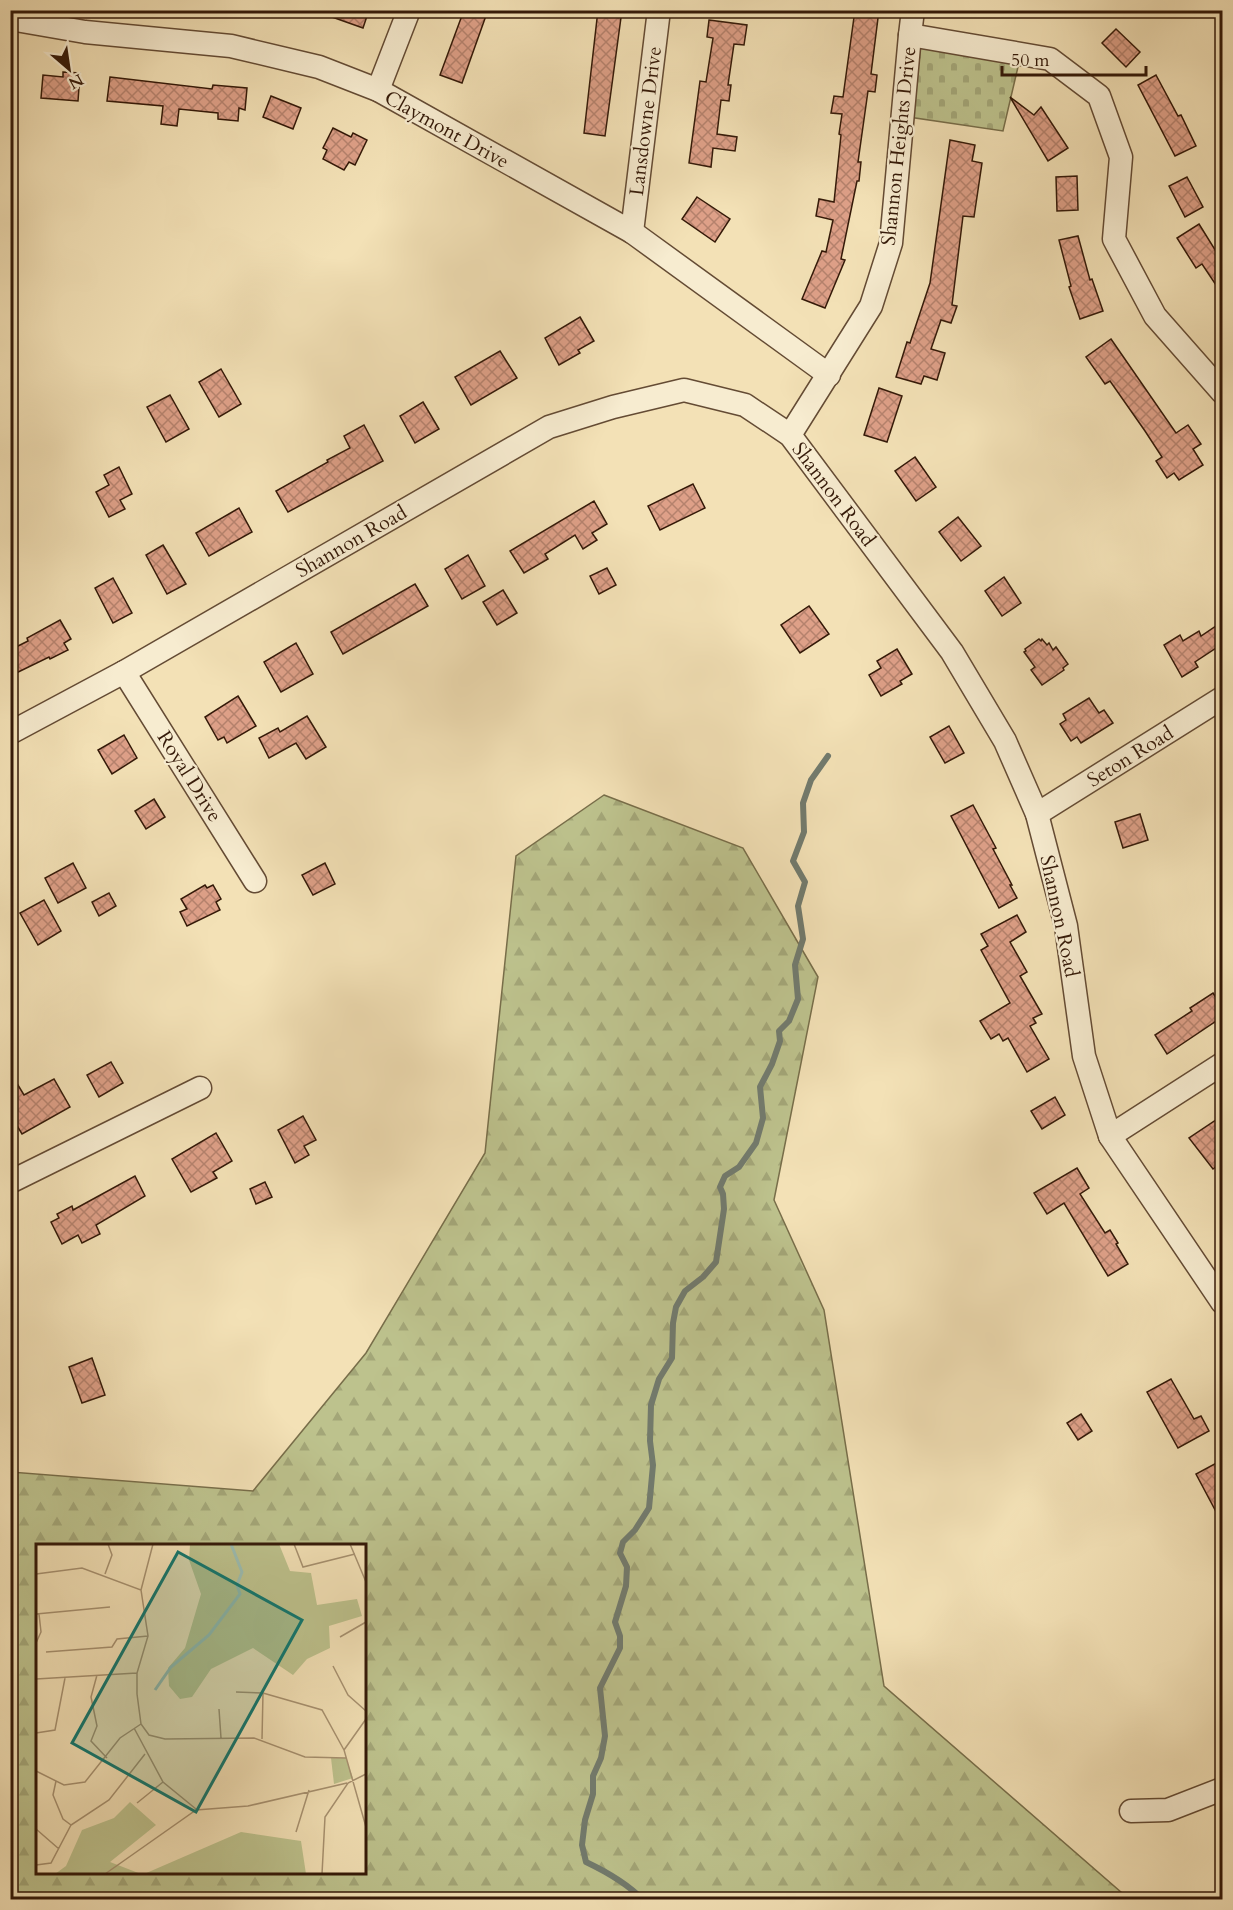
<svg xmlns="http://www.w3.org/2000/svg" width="1233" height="1910" font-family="Cardo,serif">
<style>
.forest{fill:url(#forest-firs);stroke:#786e4a;stroke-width:1.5;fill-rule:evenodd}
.cemetery{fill:url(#cemetery-stones);stroke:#786e4a;stroke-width:1.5}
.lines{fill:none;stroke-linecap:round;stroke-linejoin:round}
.stream{stroke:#727b6e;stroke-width:6}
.building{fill:url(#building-cross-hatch);stroke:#341908;stroke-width:1.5}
.minor-casing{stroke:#644b34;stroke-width:25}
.minor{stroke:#f7ecd0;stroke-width:22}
.labels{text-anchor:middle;stroke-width:4.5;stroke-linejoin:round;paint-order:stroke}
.street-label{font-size:20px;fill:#341908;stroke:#f7ecd0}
.inset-river{fill:none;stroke:#9bbdb2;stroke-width:3}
.inset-road{fill:none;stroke:#a79170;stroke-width:1.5}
.view{fill:#0f766e;fill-opacity:0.15;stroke:#0f766e;stroke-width:3}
.inset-edge{fill:none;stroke:#341908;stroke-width:3}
</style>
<defs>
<pattern id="forest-firs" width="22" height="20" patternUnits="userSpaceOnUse" patternTransform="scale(1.5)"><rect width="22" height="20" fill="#bdc28d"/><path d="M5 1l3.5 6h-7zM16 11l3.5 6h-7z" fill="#a3a678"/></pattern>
<pattern id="cemetery-stones" width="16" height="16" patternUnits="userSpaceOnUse" patternTransform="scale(1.5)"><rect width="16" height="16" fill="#bdc28d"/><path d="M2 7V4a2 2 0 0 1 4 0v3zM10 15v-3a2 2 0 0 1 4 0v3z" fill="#a3a678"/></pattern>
<pattern id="building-cross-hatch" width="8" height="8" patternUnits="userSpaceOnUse" patternTransform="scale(1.5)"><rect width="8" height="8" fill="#dea088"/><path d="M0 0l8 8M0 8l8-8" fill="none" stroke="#b5826d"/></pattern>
</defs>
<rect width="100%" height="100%" fill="#f3e1b6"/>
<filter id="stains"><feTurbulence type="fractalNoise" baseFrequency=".00333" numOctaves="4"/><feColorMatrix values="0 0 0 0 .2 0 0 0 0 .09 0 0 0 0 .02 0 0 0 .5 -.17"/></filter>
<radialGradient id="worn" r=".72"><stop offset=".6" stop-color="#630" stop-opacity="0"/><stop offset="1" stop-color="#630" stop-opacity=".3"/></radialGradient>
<path class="forest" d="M 604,795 L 743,848 L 818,977 L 774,1200 L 824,1310 L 884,1686 L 1122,1893 L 1125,1899 L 11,1899 L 11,1472 L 253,1491 L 366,1353 L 485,1153 L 516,856 ZM 38,1546 L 364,1546 L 364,1872 L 38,1872 Z"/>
<path class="cemetery" d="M 910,35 L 1021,54 L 1003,131 L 902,116 Z"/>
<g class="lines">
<path class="stream" d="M 643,1900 C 627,1883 607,1872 586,1862 L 582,1845 L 585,1820 L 593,1794 L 593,1776 L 601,1758 L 605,1736 L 600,1688 L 620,1648 L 620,1636 L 615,1622 L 626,1586 L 627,1567 L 620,1553 L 623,1542 L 635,1530 L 649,1508 L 653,1465 L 650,1441 L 651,1405 L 659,1379 L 672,1358 L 673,1323 L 676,1307 L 685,1291 L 703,1277 L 716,1262 L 724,1209 L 723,1194 L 720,1187 L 725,1176 L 739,1167 L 756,1143 L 763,1118 L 760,1087 L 772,1064 L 780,1041 L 779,1031 L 789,1021 L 798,999 L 795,965 L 803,939 L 798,906 L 805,882 L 793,861 L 804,832 L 803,803 L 811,780 L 828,756"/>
</g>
<g class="building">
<path d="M 319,10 L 369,10 L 363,28 L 318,12 Z"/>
<path d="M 464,10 L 488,10 L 462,83 L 440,75 Z"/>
<path d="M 598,10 L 622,10 L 605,136 L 584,133 Z"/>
<path d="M 855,10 L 879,10 L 871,74 L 877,75 L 875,92 L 868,91 L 858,162 L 861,162 L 859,181 L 857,181 L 841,259 L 845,260 L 825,308 L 802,299 L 822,251 L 826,252 L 833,220 L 816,216 L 819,199 L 834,202 L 841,135 L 839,134 L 842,114 L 831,113 L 834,96 L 843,97 Z"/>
<path d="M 709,20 L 747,25 L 744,45 L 734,44 L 728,85 L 731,85 L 729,101 L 721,100 L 717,134 L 737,137 L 735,151 L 713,148 L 711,167 L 689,163 L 700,81 L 706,82 L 713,38 L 707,37 Z"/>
<path d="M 1116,29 L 1140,52 L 1126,67 L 1102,43 Z"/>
<path d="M 63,72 L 80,73 L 78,101 L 41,98 L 43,75 L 63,77 Z"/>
<path d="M 1156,75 L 1178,116 L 1181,115 L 1196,146 L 1175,156 L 1138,85 Z"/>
<path d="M 110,77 L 212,89 L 213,85 L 247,88 L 245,110 L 239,108 L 238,121 L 218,119 L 218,113 L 179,109 L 177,126 L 161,124 L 163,106 L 107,101 Z"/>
<path d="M 271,96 L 301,108 L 293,129 L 263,117 Z"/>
<path d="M 1010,97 L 1034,115 L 1041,107 L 1068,148 L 1048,161 Z"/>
<path d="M 333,128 L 351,137 L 353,133 L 367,140 L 355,165 L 349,162 L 344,170 L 323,159 L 327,150 L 323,148 Z"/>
<path d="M 950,140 L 975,145 L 972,161 L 982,163 L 974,217 L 963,216 L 952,305 L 957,306 L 951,323 L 941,320 L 931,349 L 945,353 L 937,380 L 924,376 L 921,384 L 896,377 L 907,342 L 910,343 L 930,283 Z"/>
<path d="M 1077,176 L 1078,210 L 1057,211 L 1056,177 Z"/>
<path d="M 1187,177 L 1203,207 L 1185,217 L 1169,186 Z"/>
<path d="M 697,197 L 730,219 L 715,242 L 682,219 Z"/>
<path d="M 1199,224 L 1222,261 L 1222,294 L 1202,264 L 1196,268 L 1177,238 Z"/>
<path d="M 1078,236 L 1090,280 L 1092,279 L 1103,311 L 1080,319 L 1069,287 L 1071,286 L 1059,240 Z"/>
<path d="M 580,317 L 594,341 L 578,350 L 580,353 L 559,365 L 545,338 Z"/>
<path d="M 1111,339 L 1176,433 L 1188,425 L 1201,444 L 1193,449 L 1203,465 L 1179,480 L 1174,473 L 1167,478 L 1156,461 L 1162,457 L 1145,431 L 1110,381 L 1105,384 L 1086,357 Z"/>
<path d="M 500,351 L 517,378 L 471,405 L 455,377 Z"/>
<path d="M 221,369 L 241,404 L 219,417 L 199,382 Z"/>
<path d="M 879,388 L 902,396 L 887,442 L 864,435 Z"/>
<path d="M 170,395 L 189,429 L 166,442 L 147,407 Z"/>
<path d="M 423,402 L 439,429 L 415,443 L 400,416 Z"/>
<path d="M 364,425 L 383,461 L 288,512 L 276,491 L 328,462 L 327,460 L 350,448 L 344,436 Z"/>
<path d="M 915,457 L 936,487 L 916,501 L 895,471 Z"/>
<path d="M 119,467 L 132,494 L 120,500 L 125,509 L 109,517 L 96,492 L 109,485 L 104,475 Z"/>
<path d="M 693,484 L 705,508 L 660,530 L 648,506 Z"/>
<path d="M 594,501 L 607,524 L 592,533 L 597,540 L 583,549 L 575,535 L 545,554 L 548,559 L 524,573 L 510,551 Z"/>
<path d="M 239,508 L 252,532 L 209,556 L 196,533 Z"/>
<path d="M 958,517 L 981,546 L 961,561 L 939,532 Z"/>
<path d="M 163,545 L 186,584 L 167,594 L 146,555 Z"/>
<path d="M 468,555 L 485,586 L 462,599 L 445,569 Z"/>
<path d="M 607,568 L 616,585 L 599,594 L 590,576 Z"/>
<path d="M 1004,577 L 1021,603 L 1002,616 L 985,591 Z"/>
<path d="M 113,578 L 132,613 L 113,623 L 95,588 Z"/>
<path d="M 415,584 L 428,606 L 343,654 L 331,632 Z"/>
<path d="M 503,590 L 517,613 L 497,625 L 483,602 Z"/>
<path d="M 809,606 L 829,634 L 800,653 L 781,625 Z"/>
<path d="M 60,620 L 71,639 L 64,643 L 68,650 L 50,659 L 49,657 L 10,676 L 10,650 L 28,641 L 27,638 Z"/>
<path d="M 1222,622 L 1222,644 L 1195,662 L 1198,667 L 1182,677 L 1164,645 L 1180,635 L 1183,641 L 1199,631 L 1201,636 Z"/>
<path d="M 1039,639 L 1041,641 L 1042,639 L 1047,645 L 1049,643 L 1053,650 L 1056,647 L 1068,664 L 1063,668 L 1064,670 L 1042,685 L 1031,670 L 1035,667 L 1024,652 L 1026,651 L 1025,649 Z"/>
<path d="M 296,643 L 313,674 L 281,692 L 264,662 Z"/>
<path d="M 897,649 L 912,674 L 900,681 L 902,684 L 881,696 L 869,675 L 881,668 L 877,661 Z"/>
<path d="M 238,696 L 256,726 L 227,743 L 224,737 L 218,740 L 205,717 Z"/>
<path d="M 1089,698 L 1099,713 L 1104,710 L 1113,723 L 1081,743 L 1077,737 L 1071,741 L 1060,724 L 1066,720 L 1063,714 Z"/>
<path d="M 307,716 L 326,747 L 306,759 L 296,743 L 269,758 L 259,738 L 278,728 L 280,732 Z"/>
<path d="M 949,726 L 964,753 L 945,763 L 930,737 Z"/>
<path d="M 124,735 L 137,758 L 112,774 L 98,750 Z"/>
<path d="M 154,799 L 165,817 L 146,829 L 135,811 Z"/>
<path d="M 973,805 L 996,848 L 993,849 L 1012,885 L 1010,885 L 1017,898 L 999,908 L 951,816 Z"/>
<path d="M 1140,814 L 1148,840 L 1123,848 L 1115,822 Z"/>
<path d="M 73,863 L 86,888 L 58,903 L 45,878 Z"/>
<path d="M 325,863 L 335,884 L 313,895 L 302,875 Z"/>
<path d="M 205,885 L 207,888 L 213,885 L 221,899 L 216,902 L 220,910 L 187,926 L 180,912 L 187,909 L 181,899 Z"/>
<path d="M 109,893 L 116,906 L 99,916 L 92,902 Z"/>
<path d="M 44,900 L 61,931 L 38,945 L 20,913 Z"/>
<path d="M 1017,915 L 1026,932 L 1010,942 L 1027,972 L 1020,976 L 1042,1014 L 1033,1018 L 1036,1023 L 1030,1026 L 1049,1059 L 1027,1072 L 1008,1038 L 1003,1041 L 999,1034 L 991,1039 L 980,1021 L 1010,1003 L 981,950 L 988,946 L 981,934 Z"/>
<path d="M 1213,993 L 1222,1007 L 1222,1017 L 1167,1054 L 1155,1035 L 1192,1011 L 1190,1008 Z"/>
<path d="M 111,1062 L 123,1083 L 99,1097 L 87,1075 Z"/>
<path d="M 10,1072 L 24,1095 L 54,1079 L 70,1107 L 22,1134 L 10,1114 Z"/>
<path d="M 1055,1097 L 1065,1115 L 1042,1129 L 1031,1111 Z"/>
<path d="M 303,1116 L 316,1140 L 304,1146 L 309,1155 L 295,1163 L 278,1130 Z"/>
<path d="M 1222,1116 L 1222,1162 L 1213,1169 L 1189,1138 Z"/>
<path d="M 216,1133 L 232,1161 L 213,1172 L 217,1178 L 191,1192 L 172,1159 Z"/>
<path d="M 1077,1168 L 1089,1188 L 1080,1194 L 1105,1233 L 1110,1230 L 1118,1243 L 1116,1244 L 1128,1264 L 1108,1276 L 1064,1203 L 1047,1214 L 1034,1193 Z"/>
<path d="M 135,1176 L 145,1196 L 96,1225 L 100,1234 L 82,1243 L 78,1235 L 62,1244 L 51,1222 L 59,1218 L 57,1214 L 72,1206 L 73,1210 Z"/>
<path d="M 265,1182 L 272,1197 L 256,1204 L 250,1189 Z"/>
<path d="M 92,1358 L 105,1395 L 82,1403 L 69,1367 Z"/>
<path d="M 1171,1379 L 1194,1419 L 1201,1416 L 1209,1431 L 1178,1448 L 1147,1392 Z"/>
<path d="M 1081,1414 L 1092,1431 L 1078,1440 L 1067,1423 Z"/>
<path d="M 1222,1460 L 1222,1523 L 1196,1474 Z"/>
</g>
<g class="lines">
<defs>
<g id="minor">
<path d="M 10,19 L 85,32 L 231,46 L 319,67 L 378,90 L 632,232 L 829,375"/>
<path d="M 910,35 L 1050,59 L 1099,96 L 1121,157 L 1114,239 L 1155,316 L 1222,392"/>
<path d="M 378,90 L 409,10"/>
<path d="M 632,232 L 659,10"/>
<path d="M 790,435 L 871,306 L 891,243 L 910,35 L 913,10"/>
<path d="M 124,672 L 255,881"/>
<path d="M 10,733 L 124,672 L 549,427 L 613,407 L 684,390 L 745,405 L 790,435 L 952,652 L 1005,741 L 1037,814 L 1066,926 L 1084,1056 L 1110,1136 L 1222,1302"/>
<path d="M 1037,814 L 1222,698"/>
<path d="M 1110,1136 L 1222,1064"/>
<path d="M 10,1182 L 200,1088"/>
<path d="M 1131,1811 L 1168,1810 L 1222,1789"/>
</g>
</defs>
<use href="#minor" class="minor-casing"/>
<use href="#minor" class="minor"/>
</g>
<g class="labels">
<g class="street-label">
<text transform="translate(645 121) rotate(-83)" y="7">Lansdowne Drive</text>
<text transform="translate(447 129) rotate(29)" y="7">Claymont Drive</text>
<text transform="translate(898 146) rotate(-84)" y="7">Shannon Heights Drive</text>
<text transform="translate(834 494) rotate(53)" y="7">Shannon Road</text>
<text transform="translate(351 541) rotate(-30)" y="7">Shannon Road</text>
<text transform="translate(1130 756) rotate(-32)" y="7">Seton Road</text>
<text transform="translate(190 776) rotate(58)" y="7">Royal Drive</text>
<text transform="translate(1060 916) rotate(78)" y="7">Shannon Road</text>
</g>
</g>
<g transform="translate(36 1544)">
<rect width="330" height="330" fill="#f3e1b6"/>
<path d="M 154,0 L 243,0 L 254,27 L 275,29 L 281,61 L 321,55 L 326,72 L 293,82 L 294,104 L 271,115 L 257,131 L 217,104 L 175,125 L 156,153 L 144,155 L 133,142 L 132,124 L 149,104 L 165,50 L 153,16 ZM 94,258 L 120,281 L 74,318 L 105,330 L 19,330 L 30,322 L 46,286 L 78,274 ZM 205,288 L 265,297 L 270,330 L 108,330 Z" fill="#bdc28d"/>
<path d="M 295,214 L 310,214 L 317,234 L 298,240 Z" fill="#bdc28d"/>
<path class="inset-river" d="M 119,146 L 135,123 L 173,91 L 204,50 L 201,41 L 206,28 L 195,0"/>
<path class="inset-road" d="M 258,0 L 267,23 L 319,10M 314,0 L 330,38M 0,30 L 46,24 L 105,46 L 112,92 L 101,129 L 101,150 L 105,180 L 113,191 L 129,195 L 218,194 L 269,213 L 310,214M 69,30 L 76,11 L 72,0M 105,46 L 117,0M 0,70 L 74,63M 304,93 L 330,78M 0,99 L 5,88 L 3,70M 10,108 L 76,103 L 81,95 L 112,92M 297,122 L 312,151 L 330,167M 61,131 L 55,153 L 61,182 L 55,197 L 71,214M 0,135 L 101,129M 200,148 L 227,149 L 286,166 L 308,206M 183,165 L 185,194M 330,175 L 308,206 L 330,283M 98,184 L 127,238 L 160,265M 0,189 L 19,186 L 29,134M 226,195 L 227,149M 0,227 L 28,241 L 49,238 L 84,194 L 105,180M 20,237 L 17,251 L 27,275 L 35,281M 101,259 L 127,238M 0,285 L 23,305M 260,288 L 273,246M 0,321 L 15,319 L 35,281 L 73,256 L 109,210M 69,330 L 160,266 L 212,262 L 311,239M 286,330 L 289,273 L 312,239 L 330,230"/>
<path class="view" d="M 142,8 L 266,76 L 160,268 L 36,199 Z"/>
<rect width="330" height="330" class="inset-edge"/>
</g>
<rect width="1233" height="1910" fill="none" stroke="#f3e1b6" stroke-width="36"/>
<rect x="12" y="12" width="1209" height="1886" fill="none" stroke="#341908" stroke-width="3"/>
<rect x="18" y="18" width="1197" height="1874" fill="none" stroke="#341908" stroke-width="1.5"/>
<g transform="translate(69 69) rotate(151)" stroke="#f7ecd0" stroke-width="4.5" paint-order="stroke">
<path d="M0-4.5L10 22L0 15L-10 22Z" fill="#341908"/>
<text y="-9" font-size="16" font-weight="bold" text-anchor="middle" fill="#341908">N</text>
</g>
<path d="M1002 66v9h144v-9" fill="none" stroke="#341908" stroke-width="3"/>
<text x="1011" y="66" font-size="18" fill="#341908" stroke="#f7ecd0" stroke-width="4.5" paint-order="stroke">50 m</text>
<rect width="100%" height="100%" filter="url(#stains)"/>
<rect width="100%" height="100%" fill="url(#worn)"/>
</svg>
